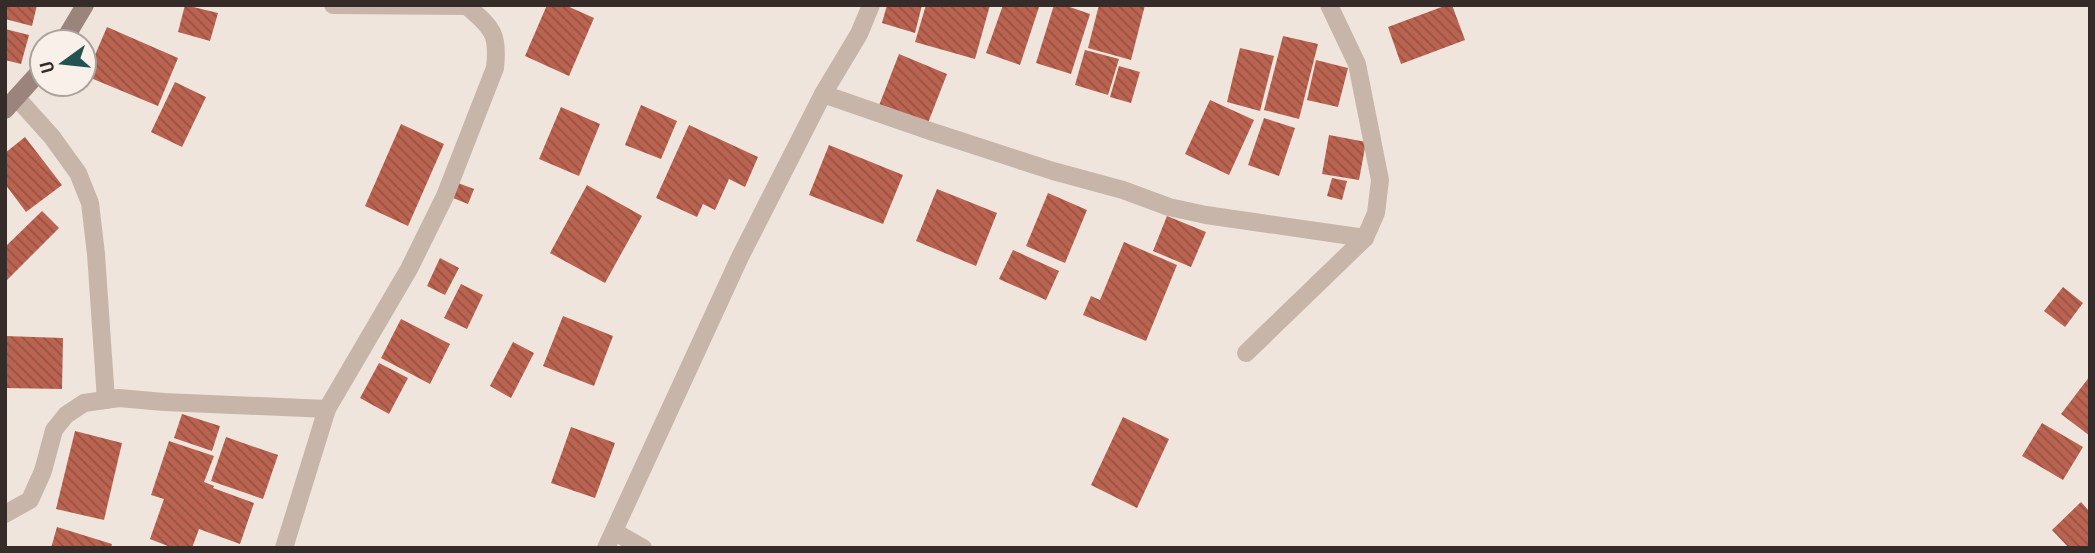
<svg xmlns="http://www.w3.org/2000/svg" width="2095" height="553" font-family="'Archivo Narrow',sans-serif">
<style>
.building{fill:url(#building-back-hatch)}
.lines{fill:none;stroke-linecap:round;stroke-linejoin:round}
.street{stroke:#c7b5aa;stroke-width:18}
.secondary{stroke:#9a847c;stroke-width:18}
</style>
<defs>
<pattern id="building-back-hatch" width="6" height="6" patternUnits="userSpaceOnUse" patternTransform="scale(1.75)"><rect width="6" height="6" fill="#ba6350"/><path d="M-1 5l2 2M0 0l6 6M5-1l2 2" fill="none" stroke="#985242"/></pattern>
</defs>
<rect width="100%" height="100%" fill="#f0e5dd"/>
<g class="building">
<path d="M 5,5 L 37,5 L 32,26 L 5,19 Z"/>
<path d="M 185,5 L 218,13 L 210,41 L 178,32 Z"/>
<path d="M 547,5 L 565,5 L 594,18 L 569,76 L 525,56 Z"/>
<path d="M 887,5 L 922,5 L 915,33 L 882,23 Z"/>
<path d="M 926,5 L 990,5 L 975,59 L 915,42 Z"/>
<path d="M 1003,5 L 1039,7 L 1020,65 L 986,53 Z"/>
<path d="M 1054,5 L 1064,5 L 1090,14 L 1071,74 L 1036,63 Z"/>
<path d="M 1099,5 L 1145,5 L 1131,60 L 1088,48 Z"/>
<path d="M 1447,5 L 1452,5 L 1465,40 L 1401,64 L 1388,27 Z"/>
<path d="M 107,27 L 178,58 L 158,106 L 86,76 Z"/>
<path d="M 5,29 L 29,35 L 21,64 L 5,60 Z"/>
<path d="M 1283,36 L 1318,44 L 1299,119 L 1264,110 Z"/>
<path d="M 1240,48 L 1274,56 L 1260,111 L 1227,102 Z"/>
<path d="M 1085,50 L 1119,59 L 1108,95 L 1075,85 Z"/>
<path d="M 899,54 L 947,74 L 926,128 L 878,108 Z"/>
<path d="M 1316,60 L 1348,68 L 1338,107 L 1307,100 Z"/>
<path d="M 1119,66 L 1140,72 L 1131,103 L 1110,97 Z"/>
<path d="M 175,82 L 206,97 L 182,147 L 151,132 Z"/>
<path d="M 1210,100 L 1254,120 L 1229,175 L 1185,154 Z"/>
<path d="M 641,105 L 677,121 L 661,159 L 625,145 Z"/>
<path d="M 561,107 L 600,124 L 579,176 L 539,159 Z"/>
<path d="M 1264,118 L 1295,128 L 1279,176 L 1248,165 Z"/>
<path d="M 401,124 L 444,144 L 408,226 L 365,206 Z"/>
<path d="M 689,125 L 758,157 L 745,187 L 729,179 L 715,210 L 703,204 L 697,217 L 656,198 Z"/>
<path d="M 1329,135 L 1366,142 L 1359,180 L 1322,174 Z"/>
<path d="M 25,137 L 62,185 L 26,212 L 5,184 L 5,153 Z"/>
<path d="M 829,145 L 903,175 L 883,224 L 809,195 Z"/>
<path d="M 1332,178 L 1347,181 L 1342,200 L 1327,196 Z"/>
<path d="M 458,183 L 474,189 L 468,204 L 453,198 Z"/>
<path d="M 587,185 L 642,216 L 605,283 L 550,253 Z"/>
<path d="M 937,189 L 997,213 L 976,266 L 916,241 Z"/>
<path d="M 1048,193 L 1087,210 L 1065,263 L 1026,246 Z"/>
<path d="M 42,211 L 59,228 L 5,282 L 5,247 Z"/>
<path d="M 1167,216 L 1206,232 L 1191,267 L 1153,251 Z"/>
<path d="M 1124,242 L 1177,265 L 1146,341 L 1083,315 L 1091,296 L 1100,300 Z"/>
<path d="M 1013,250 L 1059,271 L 1046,300 L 999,279 Z"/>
<path d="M 440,258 L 459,268 L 445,295 L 427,286 Z"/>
<path d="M 461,284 L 483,295 L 467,329 L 444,318 Z"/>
<path d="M 2063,287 L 2083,303 L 2065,327 L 2044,311 Z"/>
<path d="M 563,316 L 613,336 L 594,386 L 543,366 Z"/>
<path d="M 401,319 L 450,344 L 430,384 L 381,358 Z"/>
<path d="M 5,336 L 63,338 L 62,389 L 5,388 Z"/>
<path d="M 513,342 L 534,353 L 511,398 L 490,386 Z"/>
<path d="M 379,363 L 408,378 L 389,414 L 360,398 Z"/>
<path d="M 2090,376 L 2090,436 L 2061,414 Z"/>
<path d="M 182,414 L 220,426 L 212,451 L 174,438 Z"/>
<path d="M 1123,417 L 1169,439 L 1137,508 L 1091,485 Z"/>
<path d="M 2042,423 L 2083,447 L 2063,480 L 2022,456 Z"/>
<path d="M 571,427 L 615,443 L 595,498 L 551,483 Z"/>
<path d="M 75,431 L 122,443 L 104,520 L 56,509 Z"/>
<path d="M 226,437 L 278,455 L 263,499 L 211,481 Z"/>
<path d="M 169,441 L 214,456 L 204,482 L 214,486 L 213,488 L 254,503 L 240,544 L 199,529 L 192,548 L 173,548 L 150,539 L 164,499 L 151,495 Z"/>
<path d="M 2081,502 L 2090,512 L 2090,548 L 2069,548 L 2052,530 Z"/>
<path d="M 57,527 L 112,544 L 111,548 L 51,548 Z"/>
</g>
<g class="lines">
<g class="street">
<path d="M 823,94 L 930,131 L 1053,171 L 1123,190 L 1169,207 L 1206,215 L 1365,238"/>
<path d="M 17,98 L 52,137 L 78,173 L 90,203 L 96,254 L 106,400"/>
<path d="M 1246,353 L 1365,238 L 1376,213 L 1380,180 L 1357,64 L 1329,5"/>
<path d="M 5,514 L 30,500 L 43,471 L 54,430 L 66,415 L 84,403 L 119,398 L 164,402 L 327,409"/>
<path d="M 615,532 L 643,548"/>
<path d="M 284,548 L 327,409 L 409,269 L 445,196 L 495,68 C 499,33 492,28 467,6 L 333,5"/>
<path d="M 606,548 L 740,257 L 823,94 L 859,34 L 871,5"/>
</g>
<g class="secondary">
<path d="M 63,42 L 85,5"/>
<path d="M 5,110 L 42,69"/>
</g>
</g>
<rect width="2095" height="553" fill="none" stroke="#352c29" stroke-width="14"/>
<g transform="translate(63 63) rotate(255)"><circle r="33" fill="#f8f0e9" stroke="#aaa29c" stroke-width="2"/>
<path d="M0-5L12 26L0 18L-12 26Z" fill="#225252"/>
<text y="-10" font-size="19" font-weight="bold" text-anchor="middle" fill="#352c29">U</text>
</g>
</svg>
